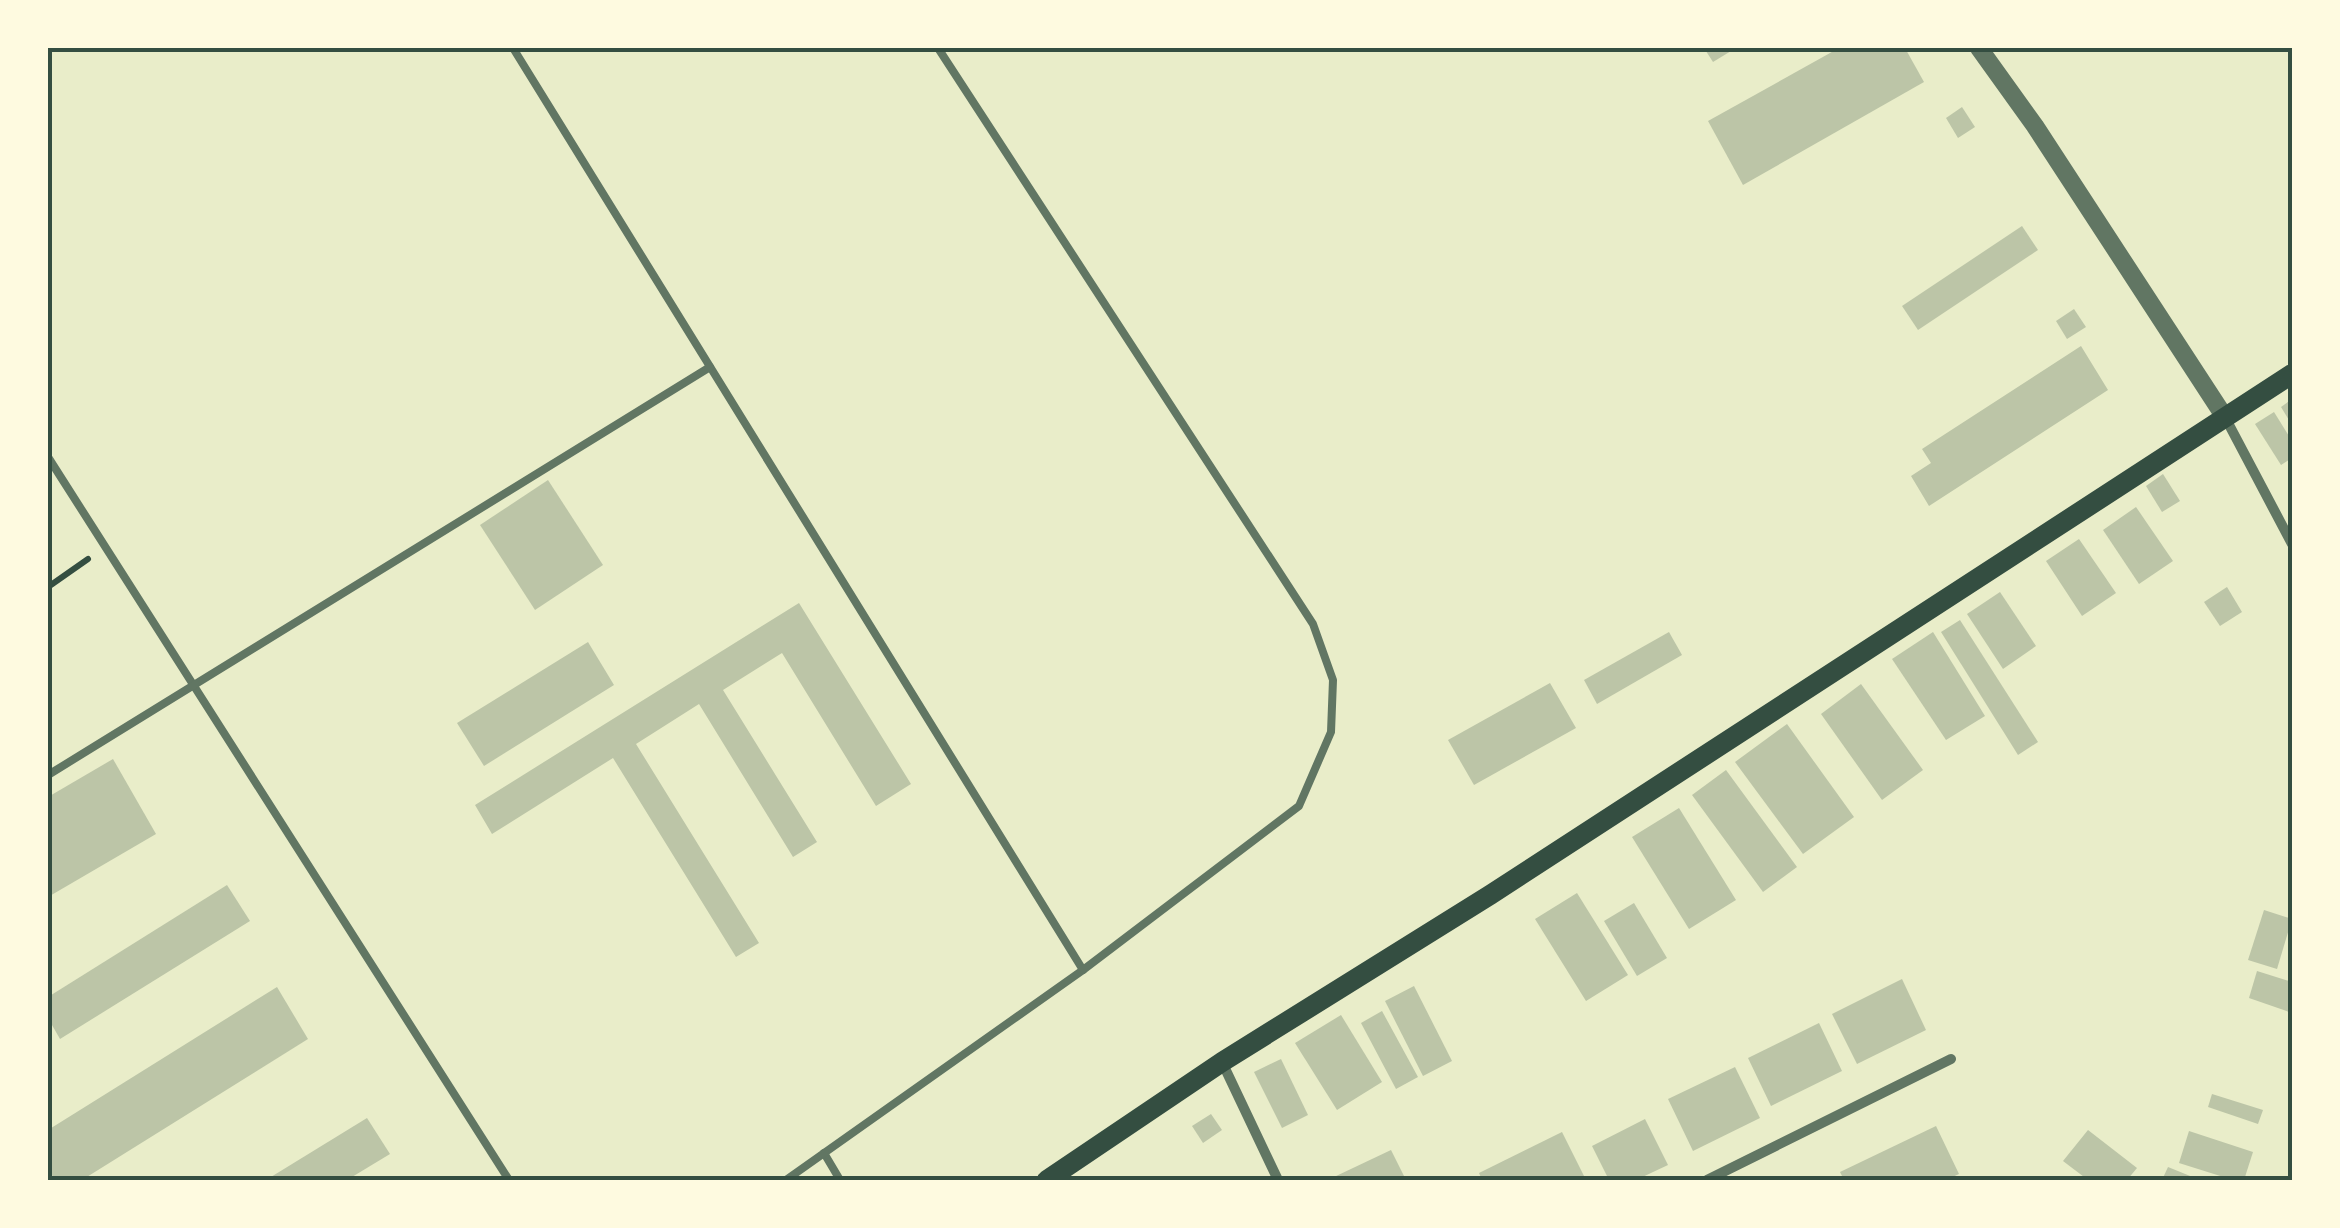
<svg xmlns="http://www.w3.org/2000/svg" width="2340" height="1228" font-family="'Fira Sans',sans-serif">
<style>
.building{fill:#bcc5a7}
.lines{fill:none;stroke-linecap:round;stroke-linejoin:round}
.path{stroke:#344e41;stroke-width:6}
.service{stroke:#617663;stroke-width:8}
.minor{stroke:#617663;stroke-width:10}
.tertiary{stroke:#617663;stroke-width:18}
.secondary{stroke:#344e41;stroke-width:20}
.neatline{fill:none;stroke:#344e41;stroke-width:4}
</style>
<rect width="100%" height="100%" fill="#e9edc9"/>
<g class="building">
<path d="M 1704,48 L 1736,48 L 1713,62 Z"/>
<path d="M 1839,48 L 1905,48 L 1924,82 L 1743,185 L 1708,121 Z"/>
<path d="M 1962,107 L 1975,127 L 1958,138 L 1946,118 Z"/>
<path d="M 2022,226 L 2038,250 L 1918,330 L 1902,306 Z"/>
<path d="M 2074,309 L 2086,327 L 2067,339 L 2056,321 Z"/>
<path d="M 2081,346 L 2108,390 L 1929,506 L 1911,476 L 1931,463 L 1922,449 Z"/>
<path d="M 2292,399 L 2292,425 L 2281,407 Z"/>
<path d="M 2274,412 L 2292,441 L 2292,458 L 2281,465 L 2255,424 Z"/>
<path d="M 2163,474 L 2180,501 L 2162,512 L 2146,486 Z"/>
<path d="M 548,480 L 603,565 L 535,610 L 480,525 Z"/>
<path d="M 2136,507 L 2173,561 L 2139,584 L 2103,530 Z"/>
<path d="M 2079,539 L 2116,593 L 2082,616 L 2046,561 Z"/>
<path d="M 2227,587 L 2242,612 L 2220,626 L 2204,602 Z"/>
<path d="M 2000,592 L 2036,646 L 2003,669 L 1967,614 Z"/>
<path d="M 799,603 L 911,784 L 876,806 L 782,653 L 723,690 L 817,842 L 793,857 L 699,704 L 636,744 L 759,943 L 736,957 L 613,758 L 492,834 L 475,805 Z"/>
<path d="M 1960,620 L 2038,742 L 2018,755 L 1941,632 Z"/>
<path d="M 1669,632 L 1682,655 L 1597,704 L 1584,680 Z"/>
<path d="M 1933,632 L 1985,716 L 1946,740 L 1892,659 Z"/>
<path d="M 588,642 L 614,685 L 484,766 L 457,723 Z"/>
<path d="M 1550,683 L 1576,728 L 1474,785 L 1448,740 Z"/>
<path d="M 1861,684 L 1923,770 L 1882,800 L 1821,714 Z"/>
<path d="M 1787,724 L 1854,817 L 1803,854 L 1735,762 Z"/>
<path d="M 113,759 L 156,834 L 48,897 L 48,797 Z"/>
<path d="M 1726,770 L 1797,867 L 1763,892 L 1692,795 Z"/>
<path d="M 1679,808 L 1736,900 L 1689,929 L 1632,837 Z"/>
<path d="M 227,885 L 250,921 L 60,1039 L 48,1018 L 48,997 Z"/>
<path d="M 1577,893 L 1628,975 L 1586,1001 L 1535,919 Z"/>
<path d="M 1634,903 L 1667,958 L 1637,976 L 1604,921 Z"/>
<path d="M 2264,910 L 2292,919 L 2277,969 L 2248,960 Z"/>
<path d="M 2257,971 L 2292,982 L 2292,1013 L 2249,998 Z"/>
<path d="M 1902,979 L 1926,1030 L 1857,1064 L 1832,1014 Z"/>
<path d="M 1414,986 L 1452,1061 L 1423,1076 L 1385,1001 Z"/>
<path d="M 277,987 L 308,1039 L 82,1180 L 55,1180 L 48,1169 L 48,1130 Z"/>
<path d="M 1382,1011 L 1418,1077 L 1396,1089 L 1361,1023 Z"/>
<path d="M 1341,1015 L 1382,1082 L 1337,1110 L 1295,1043 Z"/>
<path d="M 1819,1023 L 1842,1071 L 1771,1106 L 1748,1058 Z"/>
<path d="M 1281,1059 L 1308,1115 L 1282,1128 L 1254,1072 Z"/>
<path d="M 1735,1067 L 1760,1118 L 1693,1151 L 1668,1099 Z"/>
<path d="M 2212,1094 L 2263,1110 L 2258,1124 L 2208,1107 Z"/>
<path d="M 1211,1114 L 1222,1130 L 1203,1143 L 1192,1126 Z"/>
<path d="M 367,1118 L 390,1154 L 347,1180 L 266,1180 Z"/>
<path d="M 1645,1119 L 1668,1165 L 1636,1180 L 1609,1180 L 1592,1146 Z"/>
<path d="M 1936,1126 L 1959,1174 L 1946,1180 L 1844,1180 L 1840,1172 Z"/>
<path d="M 2088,1130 L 2137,1168 L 2127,1180 L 2088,1180 L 2063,1161 Z"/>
<path d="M 2189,1131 L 2253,1152 L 2244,1180 L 2233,1180 L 2179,1163 Z"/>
<path d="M 1562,1132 L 1586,1180 L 1482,1180 L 1479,1173 Z"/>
<path d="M 1391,1150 L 1406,1180 L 1335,1180 L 1334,1177 Z"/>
<path d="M 2168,1167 L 2200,1180 L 2162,1180 Z"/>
</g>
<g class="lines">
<path class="path" d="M 48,587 L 88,559"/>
<g class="service">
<path d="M 513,48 L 1083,970"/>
<path d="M 48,457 L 509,1180"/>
<path d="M 48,775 L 710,367"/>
<path d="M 824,1153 L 840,1180"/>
<path d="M 786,1180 L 1083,970 L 1299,806 L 1331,732 L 1333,680 L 1313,624 L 938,48"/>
</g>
<g class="minor">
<path d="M 2226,419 L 2292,544"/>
<path d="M 1222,1062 L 1278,1180"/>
<path d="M 1707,1180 L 1951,1059"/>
</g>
<path class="tertiary" d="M 1979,48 L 2035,126 L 2226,419"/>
<path class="secondary" d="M 1047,1180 L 1222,1062 L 1490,895 L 2292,374"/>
</g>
<rect width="2340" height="1228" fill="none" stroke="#fefae0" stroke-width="100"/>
<rect x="50" y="50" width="2240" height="1128" class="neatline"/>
</svg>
